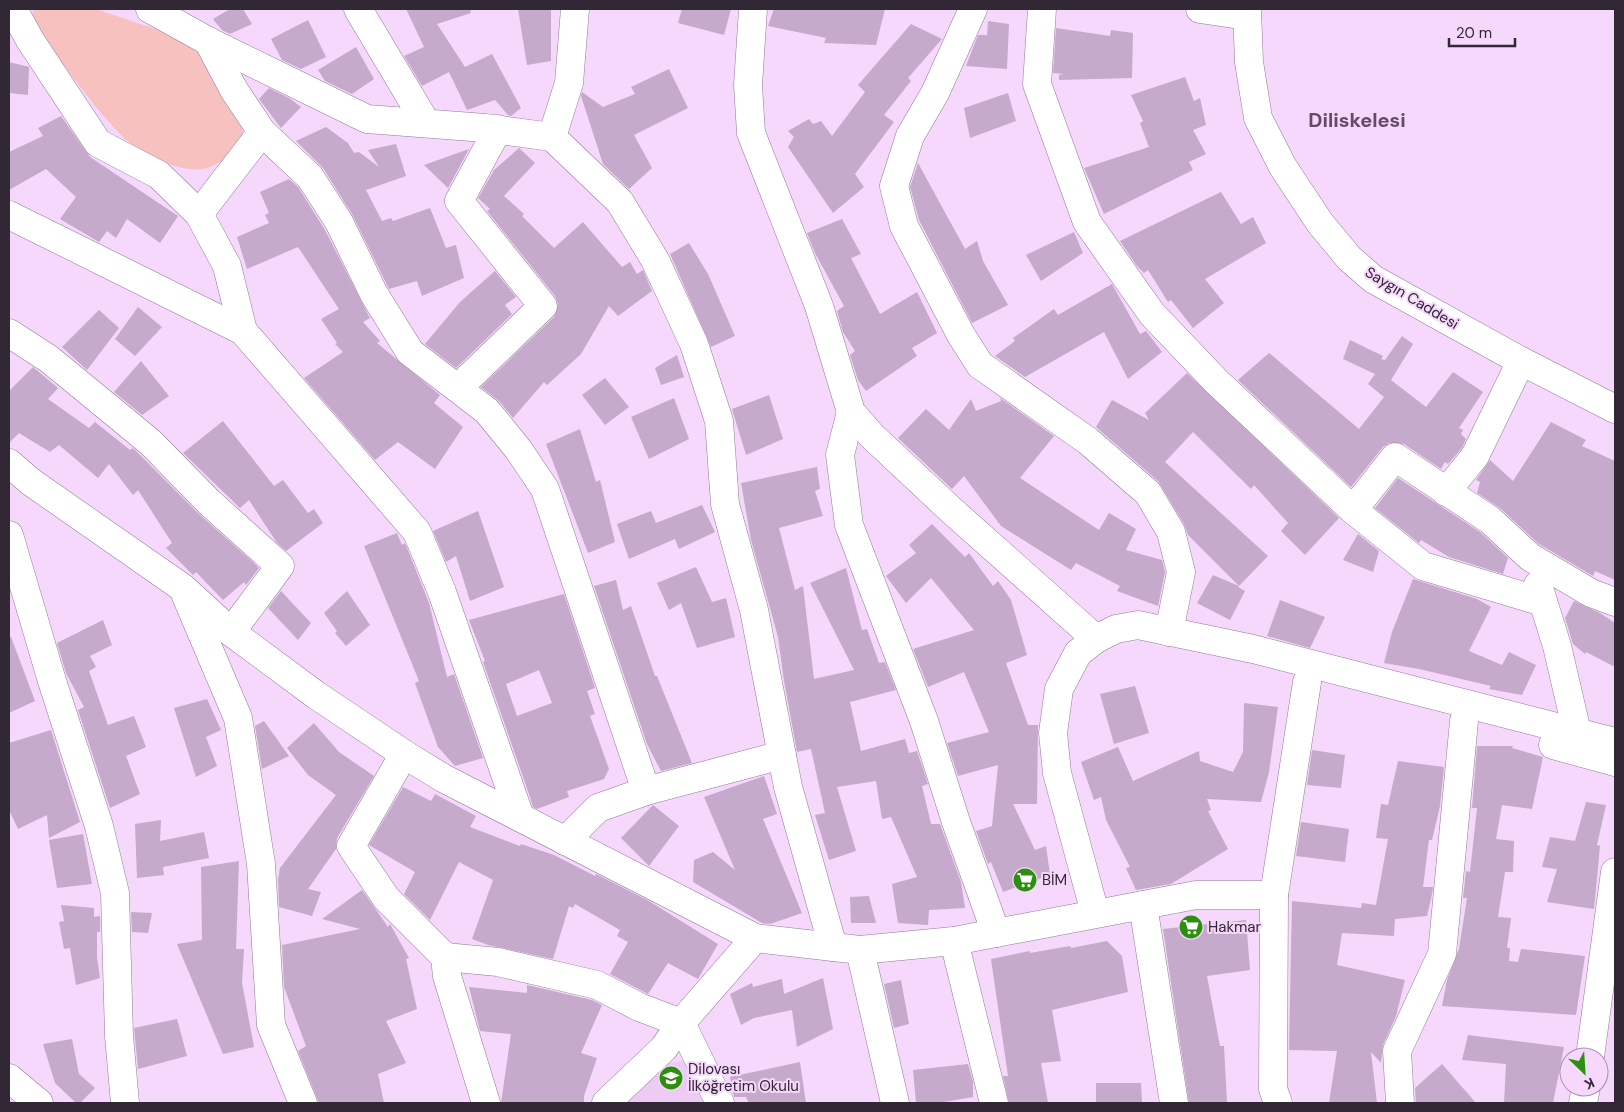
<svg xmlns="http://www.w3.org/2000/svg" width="1624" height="1112" font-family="'DM Sans',sans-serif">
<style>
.built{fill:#edcbf4}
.green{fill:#f7c1c0}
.building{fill:#c5aacb;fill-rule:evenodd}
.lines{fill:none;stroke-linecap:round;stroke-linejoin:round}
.minor-casing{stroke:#937998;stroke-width:29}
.minor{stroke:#fff;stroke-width:28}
.labels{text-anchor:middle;stroke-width:4;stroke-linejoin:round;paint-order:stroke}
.street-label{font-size:15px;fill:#322734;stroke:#f5d8fb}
.poi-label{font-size:15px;fill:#322734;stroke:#f5d8fb;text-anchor:start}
.district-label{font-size:20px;font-weight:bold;fill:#624a68;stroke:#f5d8fb}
</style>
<rect width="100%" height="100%" fill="#f5d8fb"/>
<path class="built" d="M 687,1060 L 706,1103 L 625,1103 L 660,1065 Z"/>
<path class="green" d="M 34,9 L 96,9 L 176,36 L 205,55 L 234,104 L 243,130 L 238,152 C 228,157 214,167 203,169 C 177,173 135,151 118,132 C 86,98 59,57 30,21 Z"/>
<g class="building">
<path d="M 230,9 L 243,9 L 252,24 L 230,34 L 222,30 L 213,19 Z"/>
<path d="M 406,9 L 470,9 L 471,13 L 437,24 L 465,67 L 492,54 L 521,108 L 511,116 L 508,115 L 495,100 L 467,110 L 449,72 L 422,86 L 404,56 L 424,47 Z"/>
<path d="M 518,9 L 551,9 L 551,61 L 527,65 Z"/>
<path d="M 682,9 L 731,9 L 724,35 L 678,23 Z"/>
<path d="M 774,9 L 885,9 L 876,45 L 824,43 L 826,38 L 768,26 Z"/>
<path d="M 308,20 L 326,57 L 301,69 L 282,60 L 271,39 Z"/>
<path d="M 988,21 L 1009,24 L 1007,69 L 966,66 L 978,35 L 987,35 Z"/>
<path d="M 911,24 L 942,39 L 908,78 L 911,81 L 884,115 L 894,122 L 855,174 L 864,187 L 833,213 L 788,147 L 794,137 L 788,131 L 809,119 L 813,124 L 821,121 L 832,136 L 865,92 L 858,85 Z"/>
<path d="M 1056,28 L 1110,36 L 1111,30 L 1133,33 L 1132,78 L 1059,80 L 1059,75 L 1064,74 L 1053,73 Z"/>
<path d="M 356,47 L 374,79 L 352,94 L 325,81 L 318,70 Z"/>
<path d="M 9,62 L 29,67 L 28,95 L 9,93 Z"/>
<path d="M 669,69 L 688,108 L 634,135 L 652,168 L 629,189 L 603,164 L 581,96 L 582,92 L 603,107 L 635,94 L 631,87 Z"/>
<path d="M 1185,77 L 1194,101 L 1200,98 L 1206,125 L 1193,130 L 1206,154 L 1189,162 L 1193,170 L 1104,214 L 1084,168 L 1149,147 L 1140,123 L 1143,121 L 1131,95 Z"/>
<path d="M 269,88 L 289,98 L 301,107 L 281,128 L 259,99 Z"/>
<path d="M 1008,93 L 1016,121 L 970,138 L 964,108 Z"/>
<path d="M 61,116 L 90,157 L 178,216 L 160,243 L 127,219 L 116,238 L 107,231 L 99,242 L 60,219 L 76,197 L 46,169 L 9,190 L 9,152 L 43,136 L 38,128 Z"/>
<path d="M 326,127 L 348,143 L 354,153 L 359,152 L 379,167 L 368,150 L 396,144 L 406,176 L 366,190 L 382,221 L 391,218 L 393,221 L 430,208 L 446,248 L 456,245 L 464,278 L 422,296 L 417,281 L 389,289 L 352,214 L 323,168 L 296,141 Z"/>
<path d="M 519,148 L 535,163 L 504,196 L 524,214 L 522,216 L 554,248 L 583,222 L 622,267 L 630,262 L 637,274 L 643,270 L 652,291 L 618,316 L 609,306 L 581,354 L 547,385 L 544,382 L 513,418 L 499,401 L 481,387 L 554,317 L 558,304 L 555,296 L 487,211 L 490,209 L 478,198 L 494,170 Z"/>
<path d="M 469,149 L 448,188 L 424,165 Z"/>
<path d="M 918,163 L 965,249 L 977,241 L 983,261 L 1008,305 L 972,323 L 919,220 L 910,187 Z"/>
<path d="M 289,179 L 298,187 L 325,230 L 370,318 L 363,322 L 380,341 L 377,343 L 440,395 L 434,403 L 463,427 L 435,469 L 398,442 L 375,460 L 304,378 L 343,352 L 335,344 L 337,343 L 321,319 L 339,309 L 298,247 L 247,269 L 237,237 L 269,223 L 265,215 L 269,213 L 260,192 Z"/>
<path d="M 1221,192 L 1241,224 L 1253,217 L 1266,243 L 1205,279 L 1224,303 L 1193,328 L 1171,300 L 1168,302 L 1148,270 L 1144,273 L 1137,266 L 1120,241 Z"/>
<path d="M 842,219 L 861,254 L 851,258 L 880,314 L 917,292 L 937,333 L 912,348 L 917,356 L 866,391 L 858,380 L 850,355 L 855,351 L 843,332 L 837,311 L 844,306 L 815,253 L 807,233 Z"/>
<path d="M 1074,232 L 1083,253 L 1041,281 L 1026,255 Z"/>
<path d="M 689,243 L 708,274 L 735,336 L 711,347 L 670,254 Z"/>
<path d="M 495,271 L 516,297 L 505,305 L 512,314 L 456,368 L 425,344 L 460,302 Z"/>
<path d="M 1112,284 L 1140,334 L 1146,331 L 1162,352 L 1128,379 L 1104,332 L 1025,377 L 995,356 L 1015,341 L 1013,338 L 1054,309 L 1058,315 Z"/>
<path d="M 138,307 L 162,327 L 135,356 L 115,339 Z"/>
<path d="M 99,310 L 119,328 L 87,370 L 62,347 Z"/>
<path d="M 1402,336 L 1413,344 L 1391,380 L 1426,407 L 1453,372 L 1483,392 L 1459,428 L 1463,430 L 1461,434 L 1466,439 L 1462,448 L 1448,464 L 1445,462 L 1441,469 L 1404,444 L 1389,443 L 1383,447 L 1351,487 L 1238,380 L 1269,353 L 1359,429 L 1384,397 L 1368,384 L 1375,374 L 1343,359 L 1350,340 L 1383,356 L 1381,359 L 1385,360 Z"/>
<path d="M 677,355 L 684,377 L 661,385 L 655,368 Z"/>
<path d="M 141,361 L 169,396 L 142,415 L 114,392 Z"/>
<path d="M 33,367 L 58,388 L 48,399 L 89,428 L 95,422 L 130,450 L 133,448 L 198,513 L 255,564 L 259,568 L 246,585 L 244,582 L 223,600 L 196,572 L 193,575 L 166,548 L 172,543 L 138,490 L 133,495 L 109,464 L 98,478 L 59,445 L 50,452 L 19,433 L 9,443 L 9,391 Z"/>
<path d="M 1187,373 L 1339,518 L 1305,555 L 1281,531 L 1288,523 L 1254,485 L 1251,489 L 1193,432 L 1165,462 L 1268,556 L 1238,587 L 1245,591 L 1230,620 L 1197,603 L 1213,575 L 1239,586 L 1188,535 L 1184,524 L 1158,481 L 1096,427 L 1112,400 L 1149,420 L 1145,413 Z"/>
<path d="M 605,378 L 629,407 L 605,425 L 582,395 Z"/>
<path d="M 769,395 L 783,439 L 746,455 L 732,409 Z"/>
<path d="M 674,398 L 689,439 L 649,459 L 631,417 Z"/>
<path d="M 1000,398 L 1054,436 L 1020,478 L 1099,530 L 1109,513 L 1136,529 L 1126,550 L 1162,560 L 1165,572 L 1158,606 L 1117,591 L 1120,586 L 1076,563 L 1071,570 L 1001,526 L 964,476 L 952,489 L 898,438 L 926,409 L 949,430 L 971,399 L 976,411 L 1001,401 Z"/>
<path d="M 223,421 L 274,486 L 283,480 L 308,513 L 314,509 L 323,523 L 286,551 L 277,543 L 249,500 L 240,508 L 183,453 Z"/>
<path d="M 1551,422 L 1586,440 L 1582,446 L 1615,461 L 1615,580 L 1595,571 L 1593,576 L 1539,544 L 1501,509 L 1477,493 L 1480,482 L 1476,480 L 1490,460 L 1513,481 Z"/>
<path d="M 580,429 L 596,482 L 600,480 L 615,542 L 588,553 L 546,444 Z"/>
<path d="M 817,467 L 820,489 L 815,491 L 823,516 L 779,528 L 795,590 L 803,586 L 814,679 L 854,670 L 810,583 L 846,568 L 862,630 L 867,629 L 879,663 L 885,662 L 896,690 L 850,702 L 861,751 L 905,739 L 909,753 L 917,751 L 928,784 L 922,786 L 931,824 L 940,824 L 961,882 L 965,908 L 929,910 L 928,925 L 898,923 L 892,884 L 917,877 L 891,817 L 882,819 L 876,781 L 837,787 L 856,851 L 829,860 L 815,815 L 825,813 L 811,749 L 797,752 L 784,681 L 778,637 L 751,540 L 741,483 Z"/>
<path d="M 1398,478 L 1480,532 L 1508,558 L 1503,574 L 1449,557 L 1421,540 L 1419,543 L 1375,508 Z"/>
<path d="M 702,505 L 715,532 L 679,549 L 675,539 L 629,559 L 617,524 L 651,511 L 656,523 Z"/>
<path d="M 478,511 L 504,587 L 470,601 L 456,556 L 446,562 L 433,531 Z"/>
<path d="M 932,524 L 965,557 L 969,553 L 993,586 L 998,581 L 1011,600 L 1027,655 L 1006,663 L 1028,725 L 1038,725 L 1037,804 L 1013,804 L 1035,850 L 1046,846 L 1050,875 L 1003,892 L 991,862 L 988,864 L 976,831 L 992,826 L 998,765 L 958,776 L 947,743 L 989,732 L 964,672 L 928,687 L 913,649 L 974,630 L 931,578 L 906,603 L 886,576 L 916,553 L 909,545 Z"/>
<path d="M 397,533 L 402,545 L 405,543 L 429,603 L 447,677 L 454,674 L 483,758 L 455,766 L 438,747 L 415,683 L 419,681 L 364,546 Z"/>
<path d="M 1358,534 L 1379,551 L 1373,572 L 1343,560 Z"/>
<path d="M 696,567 L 712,602 L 726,598 L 735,637 L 697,648 L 681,603 L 669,610 L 657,583 Z"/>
<path d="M 1413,579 L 1477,599 L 1491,607 L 1469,651 L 1502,665 L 1509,652 L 1536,665 L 1522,695 L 1489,689 L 1491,686 L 1419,669 L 1384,663 L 1392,632 Z"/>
<path d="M 616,580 L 623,610 L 631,606 L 655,676 L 657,676 L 692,763 L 661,771 L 647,744 L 594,586 Z"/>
<path d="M 281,591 L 311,623 L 298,640 L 268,608 Z"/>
<path d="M 347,591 L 370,625 L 346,646 L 335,633 L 337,631 L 324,613 Z"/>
<path d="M 564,594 L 595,688 L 587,691 L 595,714 L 590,716 L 609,769 L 604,779 L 567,791 L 569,797 L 537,809 L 533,807 L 530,797 L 483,662 L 485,661 L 469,620 ZM 539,670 L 552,703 L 517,716 L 506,684 Z"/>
<path d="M 1280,600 L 1325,617 L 1310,648 L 1267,636 Z"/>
<path d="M 1574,601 L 1600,613 L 1615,623 L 1615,667 L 1586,652 L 1585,654 L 1573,644 L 1565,618 Z"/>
<path d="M 103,620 L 112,645 L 90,656 L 96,667 L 89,671 L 108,725 L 134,716 L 146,747 L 126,756 L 140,794 L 110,808 L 78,710 L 84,707 L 66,673 L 57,643 Z"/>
<path d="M 9,637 L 11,637 L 35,701 L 9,713 Z"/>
<path d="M 1135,686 L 1149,733 L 1114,744 L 1100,694 Z"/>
<path d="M 207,699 L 221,730 L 206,737 L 217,766 L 196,777 L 174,708 Z"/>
<path d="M 1244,703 L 1278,707 L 1269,772 L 1261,802 L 1207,799 L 1211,810 L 1208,811 L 1228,849 L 1171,884 L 1136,890 L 1126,868 L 1130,867 L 1106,820 L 1101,797 L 1094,800 L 1081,762 L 1118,747 L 1133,781 L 1199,751 L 1200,761 L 1233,772 L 1243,752 Z"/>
<path d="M 264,721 L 289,756 L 262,769 L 255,726 Z"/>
<path d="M 314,723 L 339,752 L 374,776 L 337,838 L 336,849 L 308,889 L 321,892 L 312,916 L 279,907 L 278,880 L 280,868 L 336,795 L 308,775 L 287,748 Z"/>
<path d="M 51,730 L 80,822 L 49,838 L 47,815 L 18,829 L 9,810 L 9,743 Z"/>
<path d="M 1477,746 L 1513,746 L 1512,748 L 1543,757 L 1532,809 L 1502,805 L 1496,839 L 1514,841 L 1513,872 L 1505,872 L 1498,917 L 1511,918 L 1507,948 L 1510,948 L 1509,961 L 1518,962 L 1521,949 L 1585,956 L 1576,1015 L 1442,1006 L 1447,980 L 1459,949 L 1467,898 L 1463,898 L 1466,871 L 1470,872 L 1477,808 L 1472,808 Z"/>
<path d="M 1312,750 L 1345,755 L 1341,788 L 1307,785 Z"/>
<path d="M 1398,761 L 1444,767 L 1440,806 L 1432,840 L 1429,840 L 1423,887 L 1433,887 L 1432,894 L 1427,916 L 1395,919 L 1394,936 L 1342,933 L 1337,965 L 1405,980 L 1396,1016 L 1383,1045 L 1381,1063 L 1371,1052 L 1377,1103 L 1329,1103 L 1337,1051 L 1289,1050 L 1292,901 L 1361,908 L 1362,903 L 1376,905 L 1388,839 L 1376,838 L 1381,804 L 1388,805 Z"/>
<path d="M 764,776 L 777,814 L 763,819 L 802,913 L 770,924 L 762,923 L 693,882 L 694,860 L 713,852 L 735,870 L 704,797 Z"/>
<path d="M 403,787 L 431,801 L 435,794 L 476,816 L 470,827 L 520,846 L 521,844 L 554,855 L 595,876 L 596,874 L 649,901 L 718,944 L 698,979 L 668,963 L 648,994 L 610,974 L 628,942 L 617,936 L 620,930 L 575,904 L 573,908 L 569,906 L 553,959 L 488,945 L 472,939 L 493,880 L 459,862 L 430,920 L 404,894 L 415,872 L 369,845 Z"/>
<path d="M 1586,802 L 1606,805 L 1597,845 L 1600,846 L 1594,909 L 1547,902 L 1557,869 L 1542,867 L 1550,837 L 1575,841 Z"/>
<path d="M 653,805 L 679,826 L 649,866 L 621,838 Z"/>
<path d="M 161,820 L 160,841 L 204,832 L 209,858 L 163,867 L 164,875 L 137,878 L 135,824 Z"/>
<path d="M 1301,822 L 1349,829 L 1345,862 L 1296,856 Z"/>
<path d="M 83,834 L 92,884 L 57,888 L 49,840 Z"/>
<path d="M 239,861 L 236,949 L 244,949 L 242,983 L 254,1047 L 223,1054 L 177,944 L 202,940 L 201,867 Z"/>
<path d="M 362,890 L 388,927 L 390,924 L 409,958 L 406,959 L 417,1009 L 386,1021 L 406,1063 L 378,1074 L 384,1103 L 319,1103 L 298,1051 L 306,1046 L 284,987 L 282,945 L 360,929 L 322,919 Z"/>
<path d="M 869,896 L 876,923 L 851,923 L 850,897 Z"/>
<path d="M 61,905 L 94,908 L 94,917 L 100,916 L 100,932 L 97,932 L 97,958 L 100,978 L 76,985 L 70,948 L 64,949 L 59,922 L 64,921 Z"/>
<path d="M 131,912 L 152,913 L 148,933 L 132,932 Z"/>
<path d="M 1246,920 L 1250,970 L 1207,976 L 1220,1046 L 1224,1046 L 1227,1103 L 1189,1103 L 1163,929 Z"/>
<path d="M 1107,941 L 1122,956 L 1128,992 L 1052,1010 L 1061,1061 L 1041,1063 L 1048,1103 L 1009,1103 L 1003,1076 L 1008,1076 L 991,959 L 1030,951 L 1030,953 L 1070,946 L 1071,948 Z"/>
<path d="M 823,978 L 833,1029 L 797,1047 L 792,1010 L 754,1018 L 741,1025 L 730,994 L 752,983 L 753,987 L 782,979 L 784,994 Z"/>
<path d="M 901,980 L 909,1024 L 894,1028 L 884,984 Z"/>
<path d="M 527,985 L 592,1000 L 602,1005 L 581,1053 L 597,1058 L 584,1096 L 584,1103 L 501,1103 L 511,1034 L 480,1031 L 469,987 L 527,993 Z"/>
<path d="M 177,1019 L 187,1056 L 138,1069 L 134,1028 Z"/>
<path d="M 1468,1035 L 1564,1047 L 1553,1103 L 1504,1103 L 1506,1064 L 1462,1060 Z"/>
<path d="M 72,1039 L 79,1074 L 95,1088 L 80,1103 L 76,1103 L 55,1083 L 43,1044 Z"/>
<path d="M 800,1062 L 806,1103 L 749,1103 L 746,1097 L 734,1097 L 730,1077 Z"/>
<path d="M 968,1064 L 973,1082 L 973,1097 L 938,1103 L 916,1103 L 913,1070 Z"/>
<path d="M 1442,1064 L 1476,1103 L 1416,1103 L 1415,1088 Z"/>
<path d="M 1096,1083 L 1141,1083 L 1142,1103 L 1096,1103 Z"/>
</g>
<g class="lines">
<defs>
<g id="minor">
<path d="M 13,9 L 30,40 L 98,143 L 159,175 L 199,214 L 227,266 L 243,331"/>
<path d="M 150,9 L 208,41 L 367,119 L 485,128 L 552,137 L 569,83 L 575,9"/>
<path d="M 358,9 L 426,123"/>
<path d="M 753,9 L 748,85 L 751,133 L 819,306 L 851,412 L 872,436 L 951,510 L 1096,639"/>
<path d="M 973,9 L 935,93 L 910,136 L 894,186 L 904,226 L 961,335 L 980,365 L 1088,441 L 1148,493 L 1171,532 L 1181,572 L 1169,632"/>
<path d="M 1042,9 L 1037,84 L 1087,222 L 1152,314 L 1216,381 L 1353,510 L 1423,566 L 1543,602"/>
<path d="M 1200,9 L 1247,16"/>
<path d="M 1247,9 L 1249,62 L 1258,118 L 1283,167 L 1320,223 L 1349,258 L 1373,279 L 1521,361 L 1615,409"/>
<path d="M 208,41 L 234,90 L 262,132 L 310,177 L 339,222 L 374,294 L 410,352 L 487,411 L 518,449 L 545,489 L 646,791"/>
<path d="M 552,137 L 620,202 L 655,260 L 694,344 L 719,421 L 725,504 L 754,610 L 788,787 L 833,947"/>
<path d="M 199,214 L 262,132"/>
<path d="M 9,215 L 243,331 L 417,532 L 442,592 L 520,817"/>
<path d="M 9,333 L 49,359 L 150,442 L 209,502 L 280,566 L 231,632"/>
<path d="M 458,388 L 543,306 L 459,201 L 498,129"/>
<path d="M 851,412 L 840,455 L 849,525 L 924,721 L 956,822 L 996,933"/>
<path d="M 9,463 L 31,482 L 183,588 L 231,632 L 316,695 L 404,754 L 443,778 L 755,938 L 860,950 L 954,941 L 1196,895 L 1274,895"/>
<path d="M 1446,492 L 1475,456 L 1521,361"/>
<path d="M 1353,510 L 1395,457 L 1490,520 L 1530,557 L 1591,593 L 1615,602"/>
<path d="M 9,535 L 52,681 L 99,826 L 115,893 L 119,1036 L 125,1103"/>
<path d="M 1538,585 L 1557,646 L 1577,732"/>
<path d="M 186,596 L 238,718 L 261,864 L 271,1025 L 303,1103"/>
<path d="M 1553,745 L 1615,762"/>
<path d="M 404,754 L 351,846 L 386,898 L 445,957 L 447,976 L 486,1103"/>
<path d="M 565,841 L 598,808 L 646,791 L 782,755"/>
<path d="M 1143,905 L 1174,1103"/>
<path d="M 1095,913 L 1057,773 L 1053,733 L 1059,689 L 1078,653 L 1096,639 L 1116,629 L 1138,625 L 1253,649 L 1615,742"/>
<path d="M 954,941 L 994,1103"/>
<path d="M 860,950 L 895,1103"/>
<path d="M 445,957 L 498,962 L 597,985 L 639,1007 L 681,1023 L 720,1103"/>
<path d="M 1590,1057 L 1615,872"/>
<path d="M 9,1078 L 39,1103"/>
<path d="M 606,1103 L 664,1048 L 681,1023 L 755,938"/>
<path d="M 1278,1103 L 1273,1089 L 1274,895 L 1307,682"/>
<path d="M 1400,1103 L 1397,1051 L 1442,954 L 1464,721"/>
<path d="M 1583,1103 L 1586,1087"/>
</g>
</defs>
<use href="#minor" class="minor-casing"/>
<use href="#minor" class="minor"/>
</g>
<defs>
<symbol id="supermarket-disc" viewBox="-11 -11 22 22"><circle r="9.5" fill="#2c8f0d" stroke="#f5d8fb"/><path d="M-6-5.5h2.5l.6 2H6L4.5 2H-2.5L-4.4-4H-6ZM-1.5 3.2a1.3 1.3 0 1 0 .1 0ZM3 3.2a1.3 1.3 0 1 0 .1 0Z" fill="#fff"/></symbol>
<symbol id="school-disc" viewBox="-11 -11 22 22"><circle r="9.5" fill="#2c8f0d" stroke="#f5d8fb"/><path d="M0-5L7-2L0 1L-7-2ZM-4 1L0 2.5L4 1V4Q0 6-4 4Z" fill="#fff"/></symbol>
</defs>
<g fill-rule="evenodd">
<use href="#supermarket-disc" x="1011" y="866" width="28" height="28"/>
<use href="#supermarket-disc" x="1177" y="913" width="28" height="28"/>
<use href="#school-disc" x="657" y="1064" width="28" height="28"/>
</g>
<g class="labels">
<g class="street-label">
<text transform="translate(1412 298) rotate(31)" y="5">Saygın Caddesi</text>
</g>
<g class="poi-label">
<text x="1042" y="885">BİM</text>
<text x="1208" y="932">Hakmar</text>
<text x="688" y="1074">Dilovası<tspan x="688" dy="17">İlköğretim Okulu</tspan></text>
</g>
<g class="district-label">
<text x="1357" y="127">Diliskelesi</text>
</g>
</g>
<rect width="1624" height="1112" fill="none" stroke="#322734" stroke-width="20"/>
<g transform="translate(1584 1072) rotate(155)"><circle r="24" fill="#f5d8fb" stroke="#a791ab"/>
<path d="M0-4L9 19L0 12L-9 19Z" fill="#2c8f0d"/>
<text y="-8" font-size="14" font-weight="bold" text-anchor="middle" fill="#322734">K</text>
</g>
<path d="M1449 38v8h66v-8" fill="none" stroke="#322734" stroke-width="2.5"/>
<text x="1456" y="38" font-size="15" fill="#322734" stroke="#f5d8fb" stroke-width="4" paint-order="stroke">20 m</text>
</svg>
